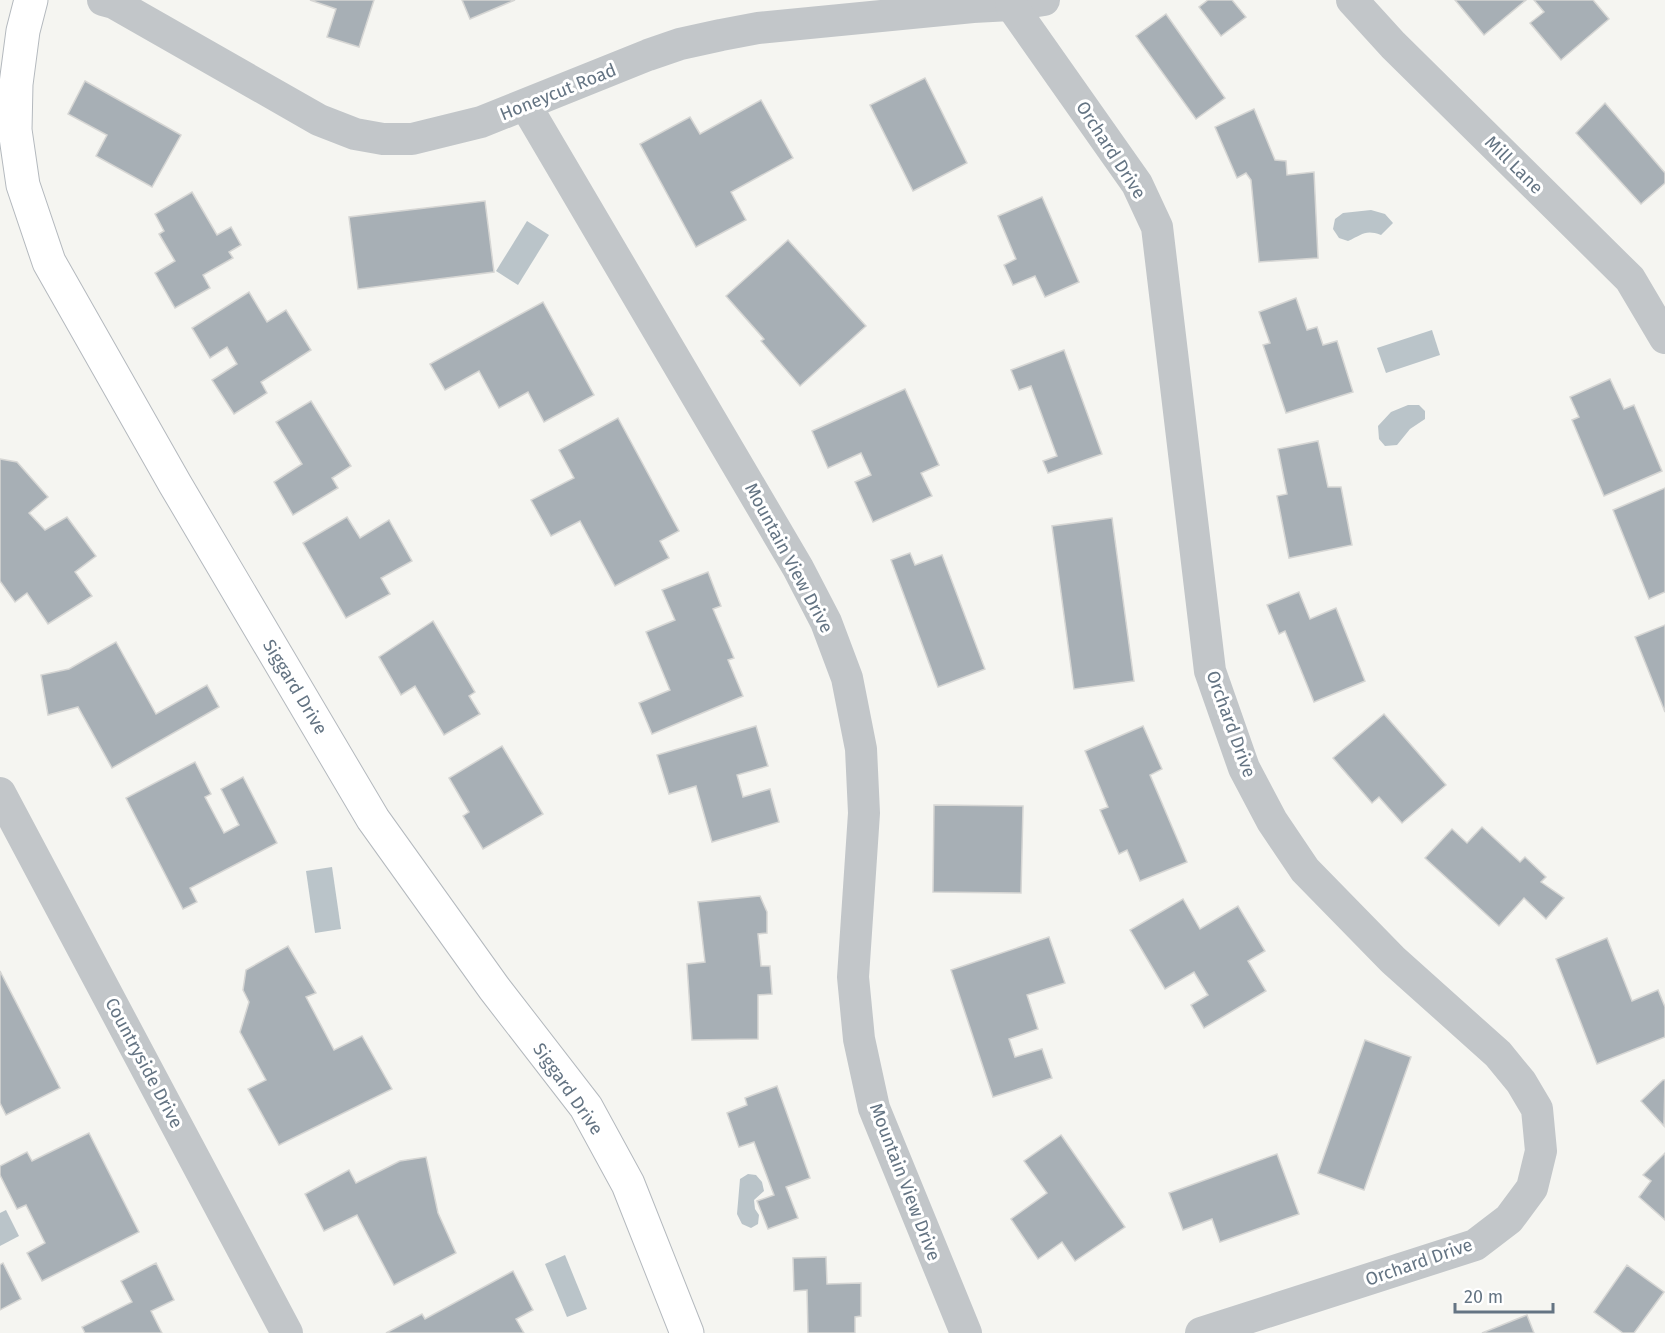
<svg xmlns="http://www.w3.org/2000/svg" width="1665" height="1333" font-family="'Fira Sans',sans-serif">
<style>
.water{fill:#bac4c9}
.building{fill:#a7afb5;stroke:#d6d6d4;stroke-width:1.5}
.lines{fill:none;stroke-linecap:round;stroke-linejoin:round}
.secondary-casing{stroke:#b4b9be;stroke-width:35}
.street{stroke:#c2c6c9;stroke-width:32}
.secondary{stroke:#fff;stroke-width:33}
.labels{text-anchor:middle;stroke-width:6;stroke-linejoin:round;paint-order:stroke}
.street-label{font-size:18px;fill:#647483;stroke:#fff}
</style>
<rect width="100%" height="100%" fill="#f5f5f1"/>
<g class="water">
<path d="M 1371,210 L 1385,214 L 1393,223 L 1381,235 C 1365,229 1362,235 1348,241 L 1339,238 L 1333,229 L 1335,219 L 1343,213 Z"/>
<path d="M 527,221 L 549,235 L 518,285 L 496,271 Z"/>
<path d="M 1432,330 L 1440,355 L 1386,373 L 1377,348 Z"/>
<path d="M 1408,405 L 1419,405 L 1425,411 L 1425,419 L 1410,429 L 1397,445 L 1385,446 L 1379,439 L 1378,426 L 1391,412 Z"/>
<path d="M 332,867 L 341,929 L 315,933 L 306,871 Z"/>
<path d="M 748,1174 L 756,1175 L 762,1182 L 764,1191 L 754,1200 L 755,1209 L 759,1215 L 758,1224 L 751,1228 L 742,1224 L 737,1214 L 740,1179 Z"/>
<path d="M 6,1210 L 19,1236 L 0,1246 L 0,1213 Z"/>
<path d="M 565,1255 L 587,1309 L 567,1317 L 545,1264 Z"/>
</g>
<g class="building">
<path d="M 310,0 L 374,0 L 359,47 L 327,37 L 336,9 Z"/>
<path d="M 462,0 L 515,0 L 470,19 Z"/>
<path d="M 1208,0 L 1232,0 L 1246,17 L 1221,36 L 1199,7 Z"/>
<path d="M 1455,0 L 1526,0 L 1484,35 Z"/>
<path d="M 1534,0 L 1593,0 L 1609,19 L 1561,60 L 1530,23 L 1544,12 Z"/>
<path d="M 1166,14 L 1225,98 L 1196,119 L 1136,36 Z"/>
<path d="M 925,78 L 967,163 L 913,191 L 870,105 Z"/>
<path d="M 85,81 L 181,135 L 152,187 L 96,156 L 107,135 L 68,114 Z"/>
<path d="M 761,100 L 793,158 L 731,192 L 746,220 L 696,247 L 640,144 L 690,117 L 700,134 Z"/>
<path d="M 1605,103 L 1665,173 L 1665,183 L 1641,204 L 1576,133 Z"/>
<path d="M 1254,109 L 1275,160 L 1286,161 L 1287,175 L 1314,172 L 1318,258 L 1259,262 L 1251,180 L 1246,173 L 1237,178 L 1215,127 Z"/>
<path d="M 192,192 L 217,235 L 231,227 L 241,245 L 229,252 L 233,258 L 203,275 L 210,288 L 175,308 L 155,273 L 175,261 L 159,234 L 164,231 L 155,214 Z"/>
<path d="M 1042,197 L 1079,282 L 1045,297 L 1035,276 L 1013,285 L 1004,265 L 1016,259 L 998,216 Z"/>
<path d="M 485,201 L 494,272 L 358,289 L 349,217 Z"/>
<path d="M 788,240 L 866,326 L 800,386 L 761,341 L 764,339 L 726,296 Z"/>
<path d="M 249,292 L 267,322 L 286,310 L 311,350 L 261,382 L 267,393 L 234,414 L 212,380 L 237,364 L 227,347 L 210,358 L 192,328 Z"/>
<path d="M 1296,298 L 1307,330 L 1317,327 L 1323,345 L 1337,341 L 1353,392 L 1286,413 L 1263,345 L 1270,343 L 1259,312 Z"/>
<path d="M 543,302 L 594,395 L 544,422 L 528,392 L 499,408 L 479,371 L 445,390 L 430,364 Z"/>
<path d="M 1064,350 L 1102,454 L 1048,473 L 1043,461 L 1057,456 L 1031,386 L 1019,390 L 1011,370 Z"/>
<path d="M 1610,379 L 1624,409 L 1634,405 L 1662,471 L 1604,496 L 1572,420 L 1579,417 L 1570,397 Z"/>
<path d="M 905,389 L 939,465 L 921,473 L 932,496 L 873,522 L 855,482 L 871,475 L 861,453 L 828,468 L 812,431 Z"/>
<path d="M 311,401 L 351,466 L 332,478 L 338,488 L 293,515 L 274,482 L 302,464 L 276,422 Z"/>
<path d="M 618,418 L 679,531 L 660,541 L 669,558 L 615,586 L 580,521 L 551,536 L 531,500 L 574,478 L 559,450 Z"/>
<path d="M 1318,441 L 1328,487 L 1341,487 L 1352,545 L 1289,558 L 1277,496 L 1287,494 L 1278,449 Z"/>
<path d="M 0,459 L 17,462 L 48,497 L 29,513 L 45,530 L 67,517 L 96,556 L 75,572 L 92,596 L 48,624 L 27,593 L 15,602 L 0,581 Z"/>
<path d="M 1665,488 L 1665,592 L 1649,599 L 1613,510 Z"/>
<path d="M 347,517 L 360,538 L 389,520 L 412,561 L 381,578 L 390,594 L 346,618 L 303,543 Z"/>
<path d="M 1112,518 L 1134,681 L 1074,689 L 1052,526 Z"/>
<path d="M 910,553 L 915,565 L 942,555 L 985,669 L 938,687 L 891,560 Z"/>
<path d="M 708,572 L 721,606 L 713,609 L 734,658 L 728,660 L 743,696 L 652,734 L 639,703 L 670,690 L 646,632 L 675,620 L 662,590 Z"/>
<path d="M 1299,592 L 1310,619 L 1336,608 L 1365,681 L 1314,702 L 1285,631 L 1279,634 L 1267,605 Z"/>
<path d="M 433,621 L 475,692 L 469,696 L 480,714 L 444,735 L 415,686 L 401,695 L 379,657 Z"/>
<path d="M 1665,625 L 1665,712 L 1635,637 Z"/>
<path d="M 116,642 L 156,714 L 207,685 L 219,707 L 112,768 L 78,707 L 48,715 L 41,675 L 69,669 Z"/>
<path d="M 1384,714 L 1446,785 L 1402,823 L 1379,797 L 1372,803 L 1333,758 Z"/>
<path d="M 756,726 L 768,766 L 737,775 L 743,797 L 770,789 L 779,822 L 712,842 L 696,786 L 669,794 L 657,755 Z"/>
<path d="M 1143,726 L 1162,769 L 1150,775 L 1187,862 L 1140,881 L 1127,850 L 1119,854 L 1100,810 L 1108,807 L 1085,751 Z"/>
<path d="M 502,746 L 543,814 L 483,849 L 463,816 L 469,812 L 449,778 Z"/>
<path d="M 195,762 L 211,794 L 205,797 L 224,833 L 239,825 L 221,789 L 243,777 L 277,843 L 190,888 L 197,902 L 183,909 L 126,798 Z"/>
<path d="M 934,805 L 1023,806 L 1021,893 L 933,892 Z"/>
<path d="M 1482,827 L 1520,862 L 1525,857 L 1546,877 L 1541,882 L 1564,898 L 1546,919 L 1524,898 L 1499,926 L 1425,858 L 1452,829 L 1467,843 Z"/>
<path d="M 760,896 L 767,912 L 767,933 L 758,934 L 761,966 L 770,966 L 772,994 L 758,995 L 758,1039 L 692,1040 L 687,964 L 705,962 L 698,902 Z"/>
<path d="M 1183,899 L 1200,929 L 1238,906 L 1265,951 L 1248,961 L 1266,991 L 1204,1028 L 1191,1005 L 1208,995 L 1194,972 L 1165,989 L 1130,930 Z"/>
<path d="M 1049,937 L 1065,983 L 1027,995 L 1038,1029 L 1009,1039 L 1015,1057 L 1042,1049 L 1052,1078 L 993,1097 L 951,970 Z"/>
<path d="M 1607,938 L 1632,1001 L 1658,990 L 1665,1007 L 1665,1037 L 1597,1064 L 1556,959 Z"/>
<path d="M 288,946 L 316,993 L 306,997 L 334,1050 L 362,1036 L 392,1089 L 279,1145 L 248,1089 L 266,1080 L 240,1032 L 249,1002 L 243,990 L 246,970 Z"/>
<path d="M 0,971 L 60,1088 L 6,1115 L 0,1103 Z"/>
<path d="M 1365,1040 L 1411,1057 L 1364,1190 L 1318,1173 Z"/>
<path d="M 1663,1080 L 1665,1080 L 1664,1126 L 1641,1101 Z"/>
<path d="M 777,1086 L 810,1178 L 786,1187 L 798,1218 L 768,1229 L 757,1201 L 774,1195 L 754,1142 L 739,1147 L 727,1113 L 747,1105 L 745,1098 Z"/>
<path d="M 89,1133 L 139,1232 L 42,1281 L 27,1253 L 45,1243 L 26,1205 L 17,1209 L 0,1175 L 0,1166 L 27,1152 L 32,1161 Z"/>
<path d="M 1061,1135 L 1125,1227 L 1075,1261 L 1062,1242 L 1038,1259 L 1011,1219 L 1047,1193 L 1024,1161 Z"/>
<path d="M 1665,1153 L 1665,1220 L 1639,1197 L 1651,1181 L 1643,1175 Z"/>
<path d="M 1277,1154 L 1299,1214 L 1220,1242 L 1212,1219 L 1183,1230 L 1169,1193 Z"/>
<path d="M 426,1157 L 438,1213 L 456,1253 L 394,1285 L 357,1215 L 324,1231 L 305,1194 L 349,1170 L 356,1183 L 400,1161 Z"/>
<path d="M 826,1257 L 827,1284 L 861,1283 L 861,1316 L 855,1317 L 855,1333 L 808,1333 L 807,1290 L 794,1291 L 793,1258 Z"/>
<path d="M 3,1263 L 21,1299 L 0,1310 L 0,1265 Z"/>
<path d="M 156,1263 L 174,1300 L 151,1311 L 162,1333 L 85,1333 L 82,1327 L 132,1302 L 121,1281 Z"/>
<path d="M 1627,1265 L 1664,1292 L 1634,1333 L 1623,1333 L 1594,1312 Z"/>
<path d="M 513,1271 L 533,1310 L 516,1319 L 524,1333 L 386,1333 L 422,1314 L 425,1319 Z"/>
<path d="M 1527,1315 L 1534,1333 L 1482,1333 Z"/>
</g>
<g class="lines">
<defs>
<path id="secondary" d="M 31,0 L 23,31 L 16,84 L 15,130 L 23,185 L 49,262 L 175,484 L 373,819 L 494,988 L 586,1107 L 628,1184 L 687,1333"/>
</defs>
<use href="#secondary" class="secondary-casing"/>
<g class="street">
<path d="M 103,0 L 114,3 L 319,120 L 355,134 L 383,139 L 412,139 L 481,122 L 648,55 L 680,44 L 721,35 L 758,28 L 973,7 L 1011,5 L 1044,0"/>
<path d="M 1352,0 L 1393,45 L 1630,279 L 1665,338"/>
<path d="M 1011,5 L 1137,184 L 1157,227 L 1210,671 L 1244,768 L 1272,821 L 1305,870 L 1393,960 L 1498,1054 L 1521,1082 L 1537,1109 L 1541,1151 L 1532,1188 L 1509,1219 L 1475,1245 L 1201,1333"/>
<path d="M 526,106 L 798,568 L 826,622 L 847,678 L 861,749 L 864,813 L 853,977 L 859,1039 L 874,1108 L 966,1333"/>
<path d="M 0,793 L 287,1333"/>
</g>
<use href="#secondary" class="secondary"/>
</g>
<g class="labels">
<g class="street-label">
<text transform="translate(558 92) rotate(-22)" y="6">Honeycut Road</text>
<text transform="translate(1111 150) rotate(57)" y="6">Orchard Drive</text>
<text transform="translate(1514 165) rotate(45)" y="6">Mill Lane</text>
<text transform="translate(789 558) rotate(62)" y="6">Mountain View Drive</text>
<text transform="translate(295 687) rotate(59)" y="6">Siggard Drive</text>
<text transform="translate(1231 724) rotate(70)" y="6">Orchard Drive</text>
<text transform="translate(144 1063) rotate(62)" y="6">Countryside Drive</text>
<text transform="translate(568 1089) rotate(55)" y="6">Siggard Drive</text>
<text transform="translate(905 1182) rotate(69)" y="6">Mountain View Drive</text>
<text transform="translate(1419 1262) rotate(-19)" y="6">Orchard Drive</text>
</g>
</g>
<path d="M1455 1303v9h98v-9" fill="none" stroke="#647483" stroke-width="3"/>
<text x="1464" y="1303" font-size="18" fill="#647483" stroke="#ffffff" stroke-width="4.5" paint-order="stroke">20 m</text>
</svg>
